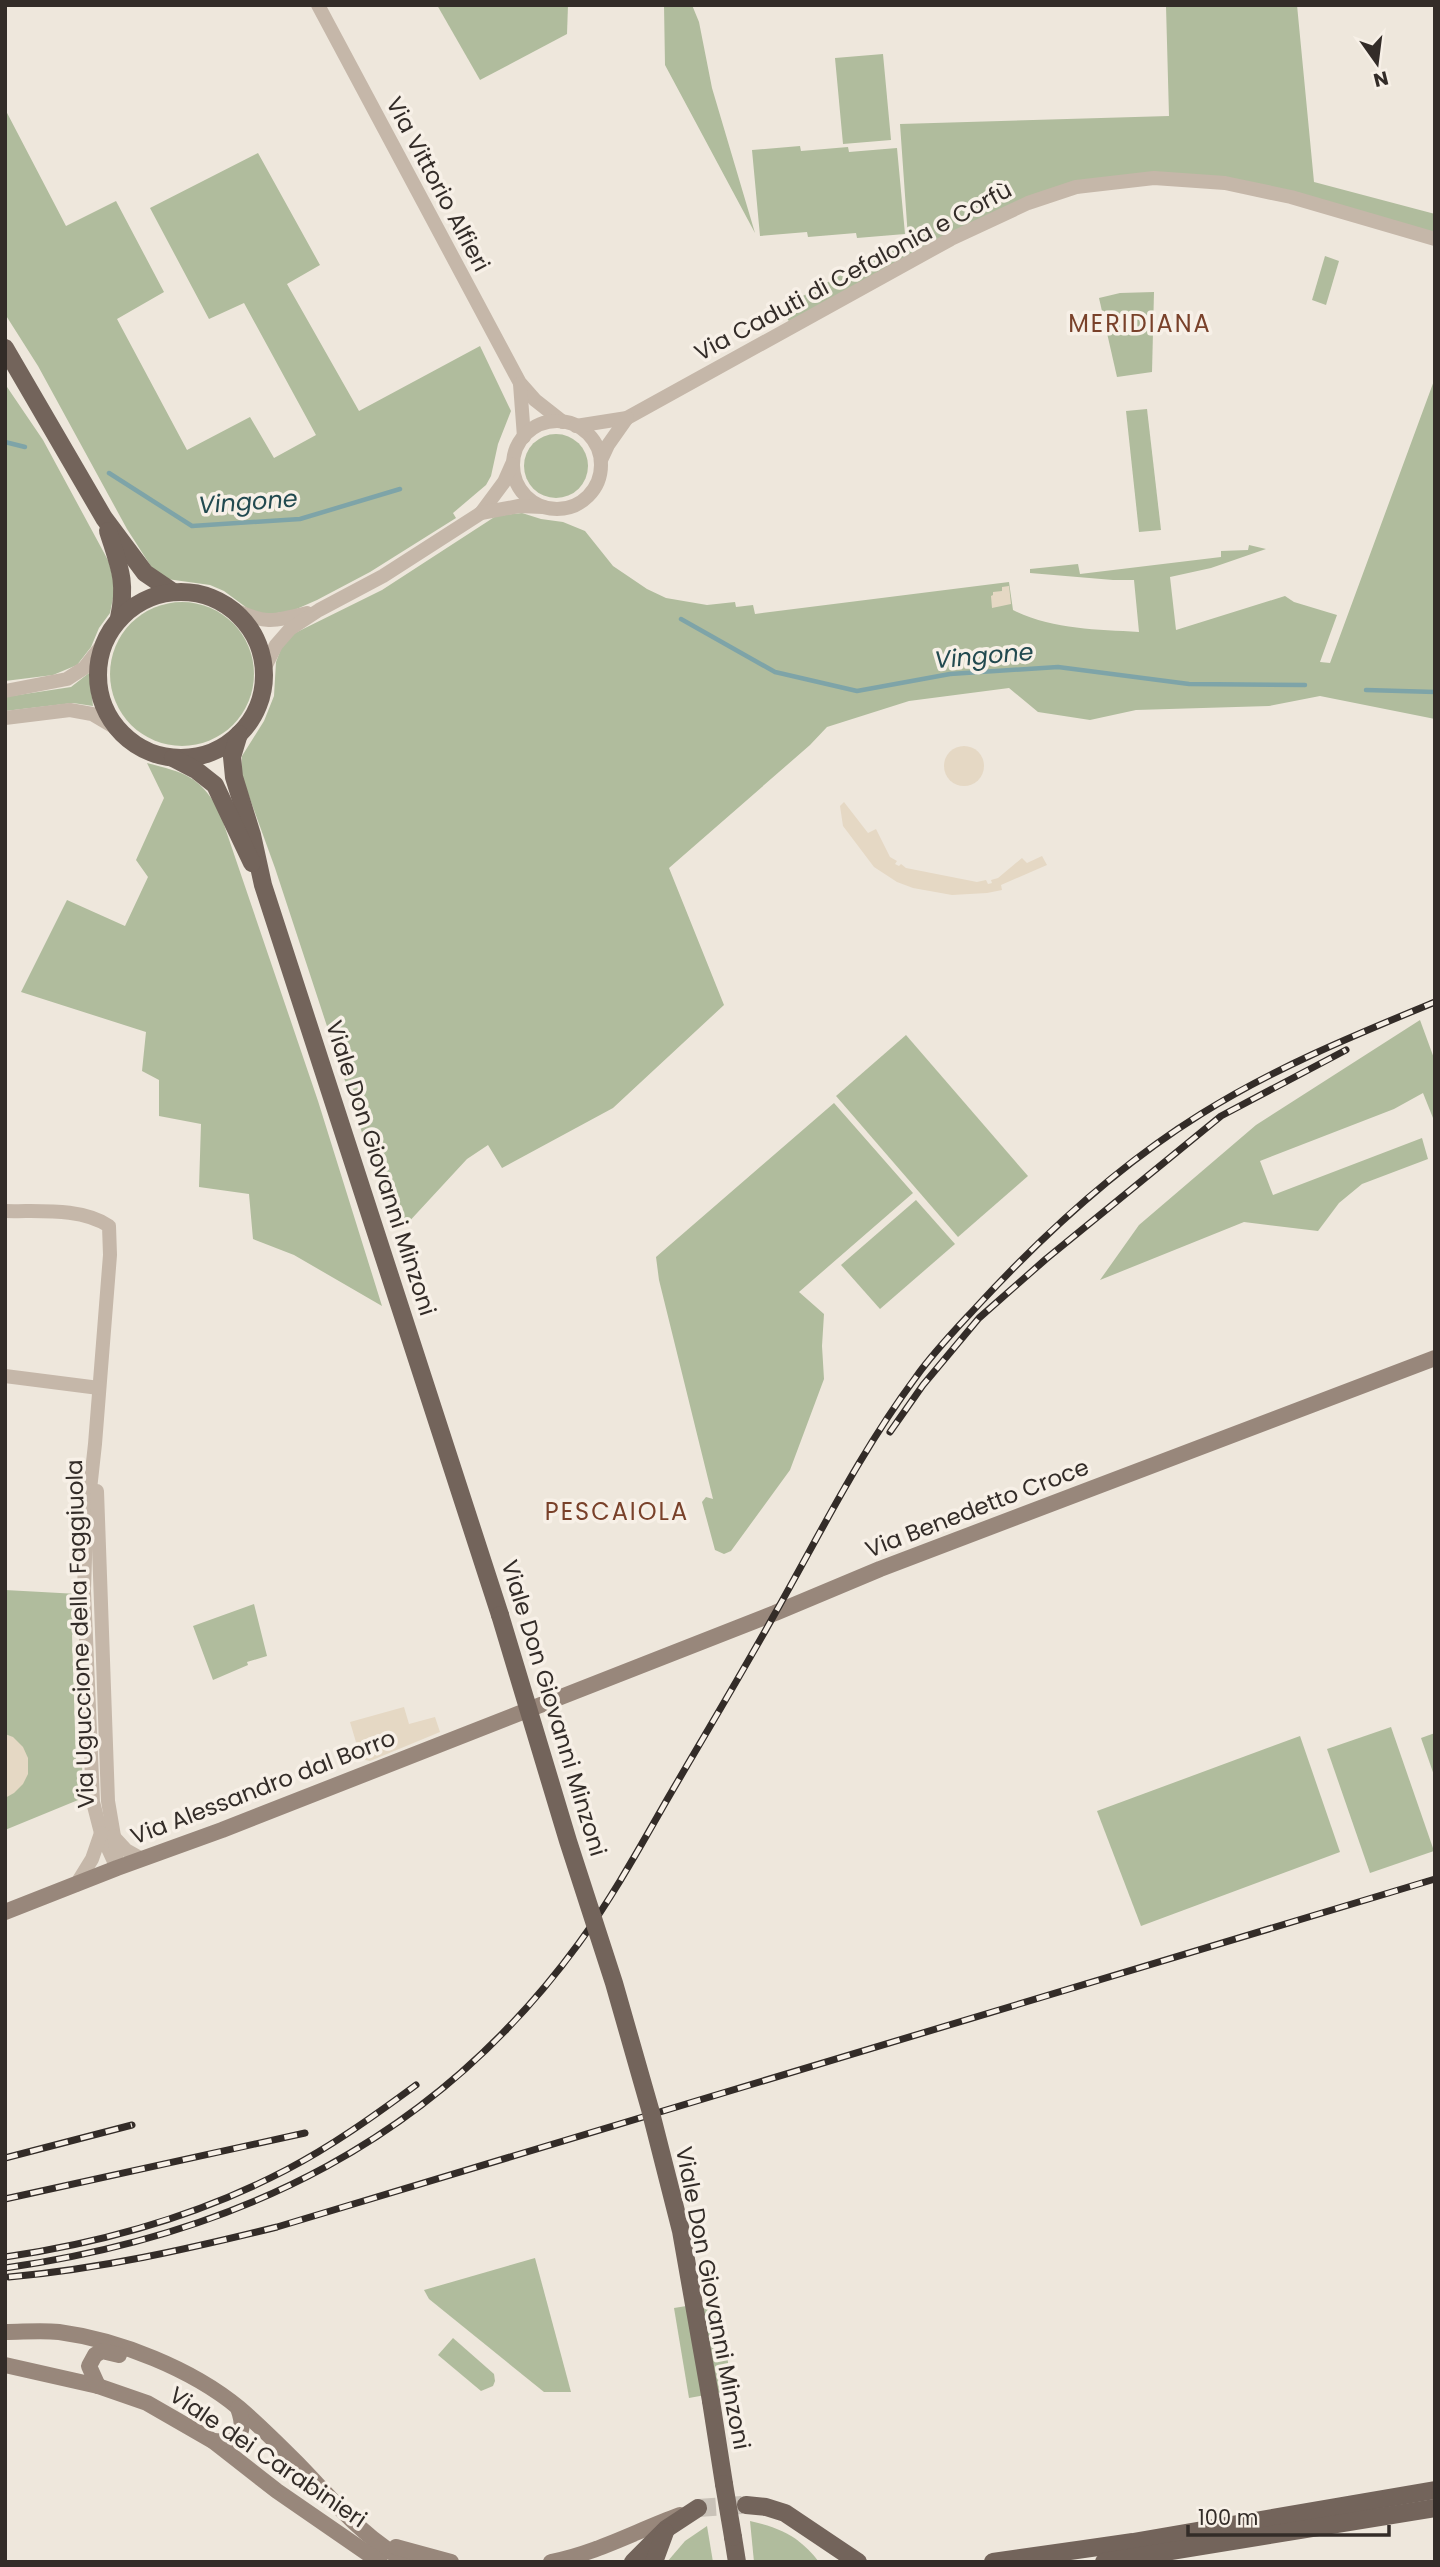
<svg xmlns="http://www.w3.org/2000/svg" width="1440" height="2567" font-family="Poppins,sans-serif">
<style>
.green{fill:#b0bc9d}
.plaza{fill:#e5d8c4}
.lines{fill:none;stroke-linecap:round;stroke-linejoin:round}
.stream{stroke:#7ea4a8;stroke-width:4.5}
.primary-tunnel{stroke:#c9c2b8;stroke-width:18;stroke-dasharray:18 9;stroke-linecap:butt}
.tertiary{stroke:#c5b7a9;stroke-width:14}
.secondary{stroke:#98877b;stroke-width:16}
.primary{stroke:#73645b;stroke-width:18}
.rail-casing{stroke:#332c28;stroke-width:7}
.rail{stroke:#f7f0e7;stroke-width:4.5;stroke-dasharray:13;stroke-linecap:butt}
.primary-bridge{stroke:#73645b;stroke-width:18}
.labels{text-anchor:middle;stroke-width:7;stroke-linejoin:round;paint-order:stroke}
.street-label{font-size:23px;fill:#332c28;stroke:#f7f0e7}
.neighbourhood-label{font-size:24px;letter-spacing:2px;fill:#79412a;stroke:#f7f0e7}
.water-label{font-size:24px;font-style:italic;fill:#224a50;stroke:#f7f0e7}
</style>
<rect width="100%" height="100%" fill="#eee7dc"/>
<g class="green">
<path d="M 437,5 L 568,5 L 567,34 L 480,80 Z"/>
<path d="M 664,5 L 692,5 L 699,22 L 712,88 L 755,233 L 665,65 Z"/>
<path d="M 1168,5 L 1297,5 L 1314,182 L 1435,214 L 1435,239 L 1291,197 L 1154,178 L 1026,204 L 793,328 L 781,308 L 908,238 L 900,124 L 1169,116 L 1166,6 Z"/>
<path d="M 883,54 L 891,140 L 843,144 L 835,58 Z"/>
<path d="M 5,109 L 66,226 L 116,201 L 164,292 L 117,319 L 187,450 L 250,417 L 274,458 L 316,435 L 244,303 L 209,319 L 150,208 L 258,153 L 320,265 L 287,284 L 359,411 L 480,346 L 511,411 L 498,444 L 491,476 L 486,485 L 453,513 L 456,518 L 370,572 L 317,600 L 292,611 L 262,615 L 247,608 L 224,591 L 210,585 L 167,579 L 154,571 L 127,529 L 38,366 L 5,314 Z"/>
<path d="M 800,146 L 801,151 L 848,147 L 849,152 L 897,148 L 905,234 L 857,238 L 856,233 L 808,237 L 807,232 L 760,236 L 752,150 Z"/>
<path d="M 1325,256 L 1339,261 L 1326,305 L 1312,300 Z"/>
<path d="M 1154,292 L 1152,372 L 1117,377 L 1099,298 L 1120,293 Z"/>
<path d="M 1435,378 L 1435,719 L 1320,696 L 1269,706 L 1136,710 L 1090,720 L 1038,712 L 1009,688 L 909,701 L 827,727 L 810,745 L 669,868 L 724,1005 L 613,1108 L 502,1168 L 488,1145 L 467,1159 L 405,1226 L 394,1230 L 275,868 L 241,774 L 242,756 L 264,721 L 274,696 L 276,662 L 282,646 L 293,634 L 382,590 L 496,516 L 522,513 L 541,519 L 563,522 L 585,531 L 613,566 L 647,589 L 666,598 L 707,605 L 735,602 L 736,607 L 753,605 L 755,614 L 1009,582 L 1013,610 C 1053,630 1096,629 1139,632 L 1134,580 L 1113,580 L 1030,573 L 1030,569 L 1078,564 L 1080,574 L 1221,557 L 1221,551 L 1248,550 L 1249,545 L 1266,549 L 1211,568 L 1170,577 L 1176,630 L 1285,596 L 1294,602 L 1337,615 L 1320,662 L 1330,663 Z"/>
<path d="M 5,384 L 43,440 L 109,562 L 115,588 L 110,613 L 99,628 L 91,647 L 77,665 L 53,675 L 5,681 Z"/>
<path d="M 1147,409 L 1161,530 L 1139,532 L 1126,411 Z"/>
<circle cx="556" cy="466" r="32"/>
<circle cx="182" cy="674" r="72"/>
<path d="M 89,673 L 93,706 L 73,703 L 5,711 L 5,697 L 71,687 Z"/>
<path d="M 147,763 C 185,773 198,775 219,810 L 318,1101 L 382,1306 L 294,1255 L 253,1239 L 249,1194 L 199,1187 L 201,1124 L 159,1116 L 159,1080 L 142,1071 L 146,1032 L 21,992 L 67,900 L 125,926 L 148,877 L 136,860 L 164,798 Z"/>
<path d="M 1420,1020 L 1435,1061 L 1435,1123 L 1423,1093 L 1394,1109 L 1260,1161 L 1273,1195 L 1422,1138 L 1428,1159 L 1362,1184 L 1339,1203 L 1318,1231 L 1244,1222 L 1100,1280 L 1139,1225 L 1256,1125 Z"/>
<path d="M 906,1035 L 1028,1176 L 958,1237 L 836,1096 Z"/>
<path d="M 834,1103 L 913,1193 L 799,1292 L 824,1314 L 822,1346 L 824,1379 L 790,1470 L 731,1551 L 724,1554 L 715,1550 L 702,1502 L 706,1497 L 713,1499 L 659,1280 L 656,1257 Z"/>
<path d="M 916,1200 L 955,1244 L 880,1309 L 841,1265 Z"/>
<path d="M 5,1590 L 78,1594 L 78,1628 L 72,1635 L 76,1761 L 82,1765 L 83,1798 L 5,1830 Z"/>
<path d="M 254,1604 L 267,1656 L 247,1662 L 248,1665 L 213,1680 L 193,1626 Z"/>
<path d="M 1391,1727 L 1434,1851 L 1370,1873 L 1327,1749 Z"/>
<path d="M 1435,1733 L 1435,1778 L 1421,1738 Z"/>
<path d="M 1300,1736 L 1340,1852 L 1141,1926 L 1097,1811 Z"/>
<path d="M 535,2258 L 571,2392 L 544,2392 L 429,2299 L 424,2290 Z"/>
<path d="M 717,2301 L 733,2390 L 689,2398 L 674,2308 Z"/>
<path d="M 453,2338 L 494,2374 L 495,2381 L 493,2386 L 481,2391 L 438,2355 Z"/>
<path d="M 750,2521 C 780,2528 799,2536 819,2562 L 754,2562 Z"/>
<path d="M 707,2526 L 713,2562 L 667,2562 L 685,2541 Z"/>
</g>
<g class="plaza">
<path d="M 1009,586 L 1011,604 L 992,608 L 991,596 L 993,595 L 993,592 L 1002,591 L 1002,587 Z"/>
<circle cx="964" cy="766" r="20"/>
<path d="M 844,802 L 868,833 L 876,829 L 890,857 L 897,861 L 895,864 L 899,866 L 901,864 L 906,868 L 977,882 L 986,880 L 988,884 L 992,883 L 991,880 L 998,878 L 1022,858 L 1027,863 L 1042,856 L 1047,865 L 1001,885 L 1002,890 L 987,893 L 952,895 L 913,888 L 897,882 L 874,867 L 843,826 L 840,806 Z"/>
<path d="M 404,1707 L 409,1724 L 435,1717 L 440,1732 L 370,1761 L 361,1759 L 350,1722 Z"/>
<path d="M 5,1734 L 13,1737 L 23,1747 L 28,1758 L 28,1774 L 23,1784 L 14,1793 L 5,1798 Z"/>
</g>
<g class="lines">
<g class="stream">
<path d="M 5,442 L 25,447"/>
<path d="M 109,473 L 192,526 L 300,519 L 400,489"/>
<path d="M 681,619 L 775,672 L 857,691 L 950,674 L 1058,667 L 1189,684 L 1305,685"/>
<path d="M 1366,690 L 1435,692"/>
</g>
<path class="primary-tunnel" d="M 698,2508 L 742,2505"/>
<g class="tertiary">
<path d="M 318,5 L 520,383 L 535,400 L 563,422"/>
<path d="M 520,384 L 524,437"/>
<circle cx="557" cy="465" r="44"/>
<path d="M 576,426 L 627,418 L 951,239 L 1028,203 L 1076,187 L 1154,178 L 1225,183 L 1291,197 L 1435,239"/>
<path d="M 601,460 L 608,445 L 627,418"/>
<path d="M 481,513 L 504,482 L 512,464"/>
<path d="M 232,609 C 266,624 272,622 307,613"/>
<path d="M 264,669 L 276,645 L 290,629 L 319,610 L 383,576 L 481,513 L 519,506 L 543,507"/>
<path d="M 5,691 L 67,679 L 84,668 L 102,645"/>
<path d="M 5,718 L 70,710 L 92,714 L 114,727"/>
<path d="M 5,1211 C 38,1212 80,1207 109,1226 L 110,1255 L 95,1444 L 86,1526 L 84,1591 L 93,1802 L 101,1833 L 117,1868"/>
<path d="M 5,1376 L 99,1388"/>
<path d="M 97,1491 L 108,1801 L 117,1854"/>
<path d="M 113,1836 L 126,1850 L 142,1859"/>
<path d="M 76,1885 L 92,1859 L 101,1833"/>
</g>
<g class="secondary">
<path d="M 5,1912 L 117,1868 L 222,1830 L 775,1613 L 880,1569 L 1435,1358"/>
<path d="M 5,2332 C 23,2332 41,2330 59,2332 C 119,2340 192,2369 239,2408 C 259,2425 278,2444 297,2463 C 334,2501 360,2535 407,2562"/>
<path d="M 5,2365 L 98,2386 L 147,2403 L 213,2441 L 277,2491 L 380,2562"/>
<path d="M 98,2386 L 89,2366 L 95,2355 L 102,2351 L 119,2355"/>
<path d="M 213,2441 L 230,2442 C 245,2435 243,2422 238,2408"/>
<path d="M 396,2547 L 451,2562"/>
<path d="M 551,2562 C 597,2553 636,2531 680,2515"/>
</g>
<g class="primary">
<path d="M 5,348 L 104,518 L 145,573 L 173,592"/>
<path d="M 108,531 C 119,566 127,581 119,618"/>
<circle cx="181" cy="675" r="83"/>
<path d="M 239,734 L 232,757 L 234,777 L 252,835 L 263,885 L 500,1615"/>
<path d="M 173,758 L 196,770 L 215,785 L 252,863"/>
<path d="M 711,2401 L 724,2484"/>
<path d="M 746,2505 L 766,2507 L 785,2513 L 858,2562"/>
<path d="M 733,2537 L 737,2562"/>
<path d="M 633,2562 L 666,2529 L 698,2508"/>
<path d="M 654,2562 L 665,2532"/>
<path d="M 993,2562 L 1133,2542 L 1435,2490"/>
<path d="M 1104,2562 L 1435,2508"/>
</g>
<defs>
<g id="rail">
<path d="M 890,1432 L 923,1385 L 979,1318 L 1046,1259 L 1221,1116 L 1346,1050"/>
<path d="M 5,2158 L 132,2125"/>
<path d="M 5,2199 L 305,2133"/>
<path d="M 5,2257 C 101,2243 200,2215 286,2170 C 332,2146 374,2116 416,2085"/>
<path d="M 5,2268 C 241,2234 436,2139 579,1943 C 612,1898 640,1847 668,1798 C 703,1738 739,1678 773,1617 C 819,1536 860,1452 916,1377 C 935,1350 959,1326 981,1302 C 1047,1231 1119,1165 1201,1114 C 1274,1068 1355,1035 1435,1002"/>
<path d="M 9,2277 C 100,2269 188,2249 277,2227 L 1435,1879"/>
</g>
</defs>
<use href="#rail" class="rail-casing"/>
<use href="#rail" class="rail"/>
<g class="primary-bridge">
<path d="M 500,1615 L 568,1841 L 614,1983 L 650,2109 L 681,2231 L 711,2401"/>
<path d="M 724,2484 L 733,2537"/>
</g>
</g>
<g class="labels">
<g class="street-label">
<text transform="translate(438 184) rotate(62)" y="8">Via Vittorio Alfieri</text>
<text transform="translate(853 271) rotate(-28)" y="8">Via Caduti di Cefalonia e Corfù</text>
<text transform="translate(381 1168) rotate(72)" y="8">Viale Don Giovanni Minzoni</text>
<text transform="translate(977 1508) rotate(-21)" y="8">Via Benedetto Croce</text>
<text transform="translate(80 1634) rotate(-92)" y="8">Via Uguccione della Faggiuola</text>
<text transform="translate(554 1708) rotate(73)" y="8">Viale Don Giovanni Minzoni</text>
<text transform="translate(263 1787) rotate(-21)" y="8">Via Alessandro dal Borro</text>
<text transform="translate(713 2298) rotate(79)" y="8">Viale Don Giovanni Minzoni</text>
<text transform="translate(268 2457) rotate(34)" y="8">Viale dei Carabinieri</text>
</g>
<g class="neighbourhood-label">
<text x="1140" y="332">MERIDIANA</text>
<text x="617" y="1520">PESCAIOLA</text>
</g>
<g class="water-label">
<text transform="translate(248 502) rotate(-4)" y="8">Vingone</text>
<text transform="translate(984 656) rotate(-5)" y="8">Vingone</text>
</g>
</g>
<rect width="1440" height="2567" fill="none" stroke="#332c28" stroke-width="14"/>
<g transform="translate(1377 63) rotate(166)" stroke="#f7f0e7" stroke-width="5" paint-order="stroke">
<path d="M0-5L12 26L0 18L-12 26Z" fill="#332c28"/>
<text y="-10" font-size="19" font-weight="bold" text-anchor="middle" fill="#332c28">N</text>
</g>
<path d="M1188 2525v10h201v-10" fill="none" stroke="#332c28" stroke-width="3.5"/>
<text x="1198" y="2525" font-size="21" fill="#332c28" stroke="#f7f0e7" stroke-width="5" paint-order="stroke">100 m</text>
</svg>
